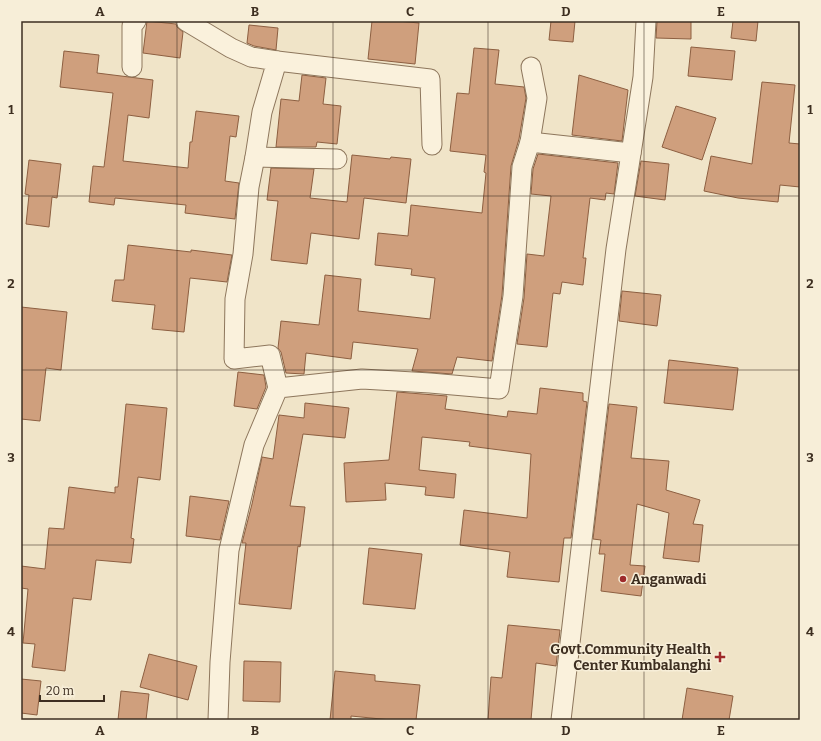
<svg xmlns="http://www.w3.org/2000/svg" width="821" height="741" font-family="Bitter,serif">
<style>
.building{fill:#cf9f7d;stroke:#8d5f41}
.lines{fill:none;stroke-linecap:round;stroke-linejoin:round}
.minor-casing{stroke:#8d765c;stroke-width:21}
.minor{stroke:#faf1dc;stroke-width:19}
.grid{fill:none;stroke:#3d2e20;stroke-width:1;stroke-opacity:0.55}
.poi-dot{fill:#9e2a2b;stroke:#f7eed8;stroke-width:1.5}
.labels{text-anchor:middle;stroke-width:3;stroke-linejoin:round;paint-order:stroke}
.poi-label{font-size:14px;font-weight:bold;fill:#3d2e20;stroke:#f7eed8;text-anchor:start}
.neatline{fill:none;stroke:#3d2e20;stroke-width:1.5}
.grid-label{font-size:13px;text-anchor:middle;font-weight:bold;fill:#3d2e20}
</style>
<rect width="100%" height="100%" fill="#f0e4c8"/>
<g class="building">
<path d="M 147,21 L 176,24 L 177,27 L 183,32 L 180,58 L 143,53 Z"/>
<path d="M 372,21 L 397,21 L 419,23 L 415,64 L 368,59 Z"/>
<path d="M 551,21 L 575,21 L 573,42 L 549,40 Z"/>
<path d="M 657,21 L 691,21 L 691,39 L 656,38 Z"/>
<path d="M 733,21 L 758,21 L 756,41 L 731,38 Z"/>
<path d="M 249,25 L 278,28 L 276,50 L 254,46 L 247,43 Z"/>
<path d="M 691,47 L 735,51 L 732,80 L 688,76 Z"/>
<path d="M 474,48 L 499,50 L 495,84 L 524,87 L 526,98 L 519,139 L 511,166 L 502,295 L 492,361 L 457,357 L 452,374 L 412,371 L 418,349 L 353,342 L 351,359 L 306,353 L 304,374 L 286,373 L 281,352 L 278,348 L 281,321 L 319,325 L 325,275 L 361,279 L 358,311 L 430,319 L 435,278 L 411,275 L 412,269 L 375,265 L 378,233 L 408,236 L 411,205 L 482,213 L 486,173 L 484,172 L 486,155 L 450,151 L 457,93 L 469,94 Z"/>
<path d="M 64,51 L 99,55 L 97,73 L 153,80 L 149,118 L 128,115 L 123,161 L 188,168 L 190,142 L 192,142 L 196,111 L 239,116 L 236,137 L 230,136 L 225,181 L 239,183 L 235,219 L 185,213 L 186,205 L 115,198 L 114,205 L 89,202 L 93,166 L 104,167 L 113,93 L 60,87 Z"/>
<path d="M 302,75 L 326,78 L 323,104 L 341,106 L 337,144 L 317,142 L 316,147 L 276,147 L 281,99 L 299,101 Z"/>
<path d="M 579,75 L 628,90 L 622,141 L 572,135 Z"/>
<path d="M 762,82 L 795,85 L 789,143 L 800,144 L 800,187 L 780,185 L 778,202 L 738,198 L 704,191 L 711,156 L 752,164 Z"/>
<path d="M 676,106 L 716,118 L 702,160 L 662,147 Z"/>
<path d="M 538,154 L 618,163 L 614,194 L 606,193 L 605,200 L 590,198 L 583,258 L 586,258 L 583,285 L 562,282 L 560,294 L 553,293 L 547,347 L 517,344 L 524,298 L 527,254 L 544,256 L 551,196 L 531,194 L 533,169 Z"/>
<path d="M 352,155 L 390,159 L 391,157 L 411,159 L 406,203 L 364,198 L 359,239 L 311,233 L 307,264 L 271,260 L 278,201 L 267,200 L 271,168 L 314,169 L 310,198 L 347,202 Z"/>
<path d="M 29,160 L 61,164 L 57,198 L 52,197 L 49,227 L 26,224 L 29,195 L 25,194 Z"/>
<path d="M 641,161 L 669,164 L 665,200 L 635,196 Z"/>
<path d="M 128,245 L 191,252 L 191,250 L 232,255 L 227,282 L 190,278 L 184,332 L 152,329 L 155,305 L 112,301 L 115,280 L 124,280 Z"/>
<path d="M 622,291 L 661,295 L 657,326 L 619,321 Z"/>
<path d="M 21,307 L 67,312 L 61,370 L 46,368 L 40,421 L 21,419 Z"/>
<path d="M 669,360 L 738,368 L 733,410 L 664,403 Z"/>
<path d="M 238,372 L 264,375 L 266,387 L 257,409 L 234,406 Z"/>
<path d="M 540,388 L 583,393 L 583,401 L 587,402 L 571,538 L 564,538 L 559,582 L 507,577 L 510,552 L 460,545 L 464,510 L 527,518 L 531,454 L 469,446 L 470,442 L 422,437 L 419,470 L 456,474 L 454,498 L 425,495 L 426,487 L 385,483 L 386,500 L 346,502 L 344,463 L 389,460 L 397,392 L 447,396 L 445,409 L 507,417 L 508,411 L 537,414 Z"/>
<path d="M 305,403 L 349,408 L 345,438 L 303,434 L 290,506 L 305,507 L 300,547 L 298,546 L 291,609 L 239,604 L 246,543 L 242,543 L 252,504 L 262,457 L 273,459 L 279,415 L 304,418 Z"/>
<path d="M 126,404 L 167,408 L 160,480 L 138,477 L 131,538 L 134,539 L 131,563 L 96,560 L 91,600 L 73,598 L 65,671 L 32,667 L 35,644 L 23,643 L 28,589 L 21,588 L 21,566 L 45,569 L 49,528 L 64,529 L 69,487 L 115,493 L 115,487 L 118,487 Z"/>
<path d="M 609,404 L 637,407 L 631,458 L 669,461 L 666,490 L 700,500 L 693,524 L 703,525 L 699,562 L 663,558 L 669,513 L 637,504 L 630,565 L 645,566 L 641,596 L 601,591 L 605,554 L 599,554 L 601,540 L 593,539 Z"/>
<path d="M 190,496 L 229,501 L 220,540 L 186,536 Z"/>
<path d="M 369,548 L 422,554 L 415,609 L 363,604 Z"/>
<path d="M 508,625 L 560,630 L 556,666 L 536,663 L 531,720 L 488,720 L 491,677 L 502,678 Z"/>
<path d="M 149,654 L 197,666 L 188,700 L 140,687 Z"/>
<path d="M 244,661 L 281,662 L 280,702 L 243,701 Z"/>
<path d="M 335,671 L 375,675 L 375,681 L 420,685 L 416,720 L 391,720 L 351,716 L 351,720 L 330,720 Z"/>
<path d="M 21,679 L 41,681 L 37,715 L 21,713 Z"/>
<path d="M 687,688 L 733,696 L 729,720 L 682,720 Z"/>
<path d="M 121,691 L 149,694 L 146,720 L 118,720 Z"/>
</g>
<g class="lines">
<defs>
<g id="minor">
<path d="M 186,21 L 231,48 L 251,57 L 277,61 L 262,112 L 255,157 L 249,187 L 243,254 L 235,299 L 234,359 L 270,355 L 278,388"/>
<path d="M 277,61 L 430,79 L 432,145"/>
<path d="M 132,67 L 132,26 L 136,21"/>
<path d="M 530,142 L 537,98 L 531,67"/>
<path d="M 255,157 L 337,159"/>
<path d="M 218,720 L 220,662 L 229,550 L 254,445 L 278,388 L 362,379 L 430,383 L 499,389 L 513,296 L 522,167 L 530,142 L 631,153"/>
<path d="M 561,720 L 616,249 L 643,77 L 646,21"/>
</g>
</defs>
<use href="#minor" class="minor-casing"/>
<use href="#minor" class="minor"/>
</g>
<path class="grid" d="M 177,21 L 177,720M 333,21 L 333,720M 488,21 L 488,720M 644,21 L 644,720M 21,196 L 800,196M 21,370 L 800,370M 21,545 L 800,545"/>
<g class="poi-dot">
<circle cx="623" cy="579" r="4"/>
<path d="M718 651h4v4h4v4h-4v4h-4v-4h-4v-4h4z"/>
</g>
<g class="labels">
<g class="poi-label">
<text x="631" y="584">Anganwadi</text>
<text x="711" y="654" text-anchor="end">Govt.Community Health<tspan x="711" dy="16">Center Kumbalanghi</tspan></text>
</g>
</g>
<rect width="821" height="741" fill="none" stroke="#f7eed8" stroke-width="44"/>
<path d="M40 695v6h64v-6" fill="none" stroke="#3d2e20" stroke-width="2"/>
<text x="46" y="695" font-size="12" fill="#3d2e20" stroke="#f7eed8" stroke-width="3" paint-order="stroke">20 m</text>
<rect x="22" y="22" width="777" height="697" class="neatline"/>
<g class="grid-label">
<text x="100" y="16">A</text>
<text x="255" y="16">B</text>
<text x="410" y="16">C</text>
<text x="566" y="16">D</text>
<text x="721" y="16">E</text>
<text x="11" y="114">1</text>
<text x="810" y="114">1</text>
<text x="11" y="288">2</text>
<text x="810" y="288">2</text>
<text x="11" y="462">3</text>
<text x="810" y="462">3</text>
<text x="11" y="636">4</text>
<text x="810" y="636">4</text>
<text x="100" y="735">A</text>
<text x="255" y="735">B</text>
<text x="410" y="735">C</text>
<text x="566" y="735">D</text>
<text x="721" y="735">E</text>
</g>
</svg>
